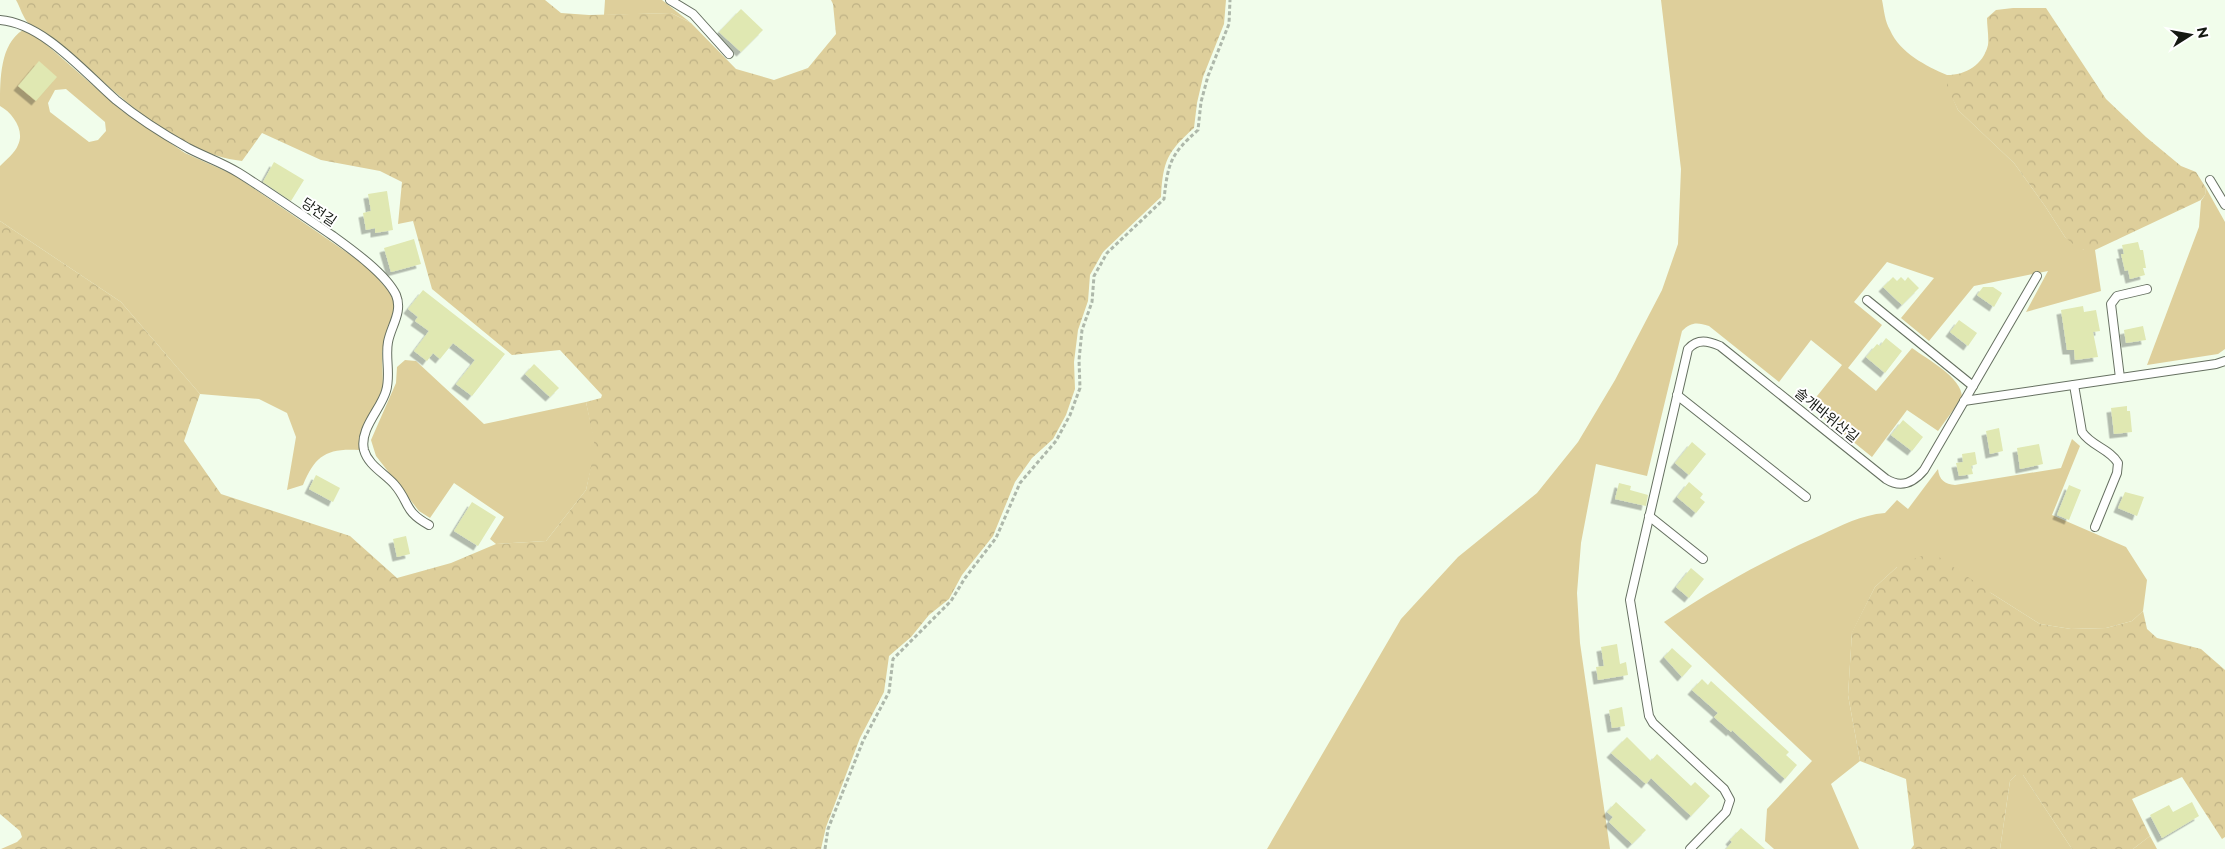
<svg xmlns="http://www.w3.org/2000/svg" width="2225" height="849" font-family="Montserrat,'Noto Sans KR',sans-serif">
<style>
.green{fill:#decf9b;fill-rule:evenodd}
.forest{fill:url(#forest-crowns)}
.building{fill:#e0e8b2;filter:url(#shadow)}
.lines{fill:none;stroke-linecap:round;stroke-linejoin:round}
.service-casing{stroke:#667061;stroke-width:10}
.path{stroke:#aeb8aa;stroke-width:3;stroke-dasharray:4 2.5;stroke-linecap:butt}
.service{stroke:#fff;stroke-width:8}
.labels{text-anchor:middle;stroke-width:4;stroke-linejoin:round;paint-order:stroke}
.street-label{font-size:14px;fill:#151913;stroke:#fff}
</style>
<defs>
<pattern id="forest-crowns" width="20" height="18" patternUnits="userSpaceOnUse" patternTransform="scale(1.25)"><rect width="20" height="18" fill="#decf9b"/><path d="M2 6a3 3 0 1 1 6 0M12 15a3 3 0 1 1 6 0" fill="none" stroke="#beb185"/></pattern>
<filter id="shadow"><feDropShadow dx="-4.5" dy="4.5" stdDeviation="0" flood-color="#0004"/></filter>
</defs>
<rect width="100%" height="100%" fill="#f1fdeb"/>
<g class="green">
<path d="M 605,0 L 662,0 L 691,23 L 671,13 L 604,15 Z"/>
<path d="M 1661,0 L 1882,0 C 1884,10 1885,22 1890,30 C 1900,53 1926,66 1947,75 L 1948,87 L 1958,110 L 2014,163 L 2045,206 L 2065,237 L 2084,250 L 2095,250 L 2101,291 L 2026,312 L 2048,271 L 1974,286 L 1929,341 L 1901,318 L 1934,278 L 1887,262 L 1854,302 L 1882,325 L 1848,368 L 1876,391 L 1912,348 C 1927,359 1963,378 1962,398 L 1938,431 L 1907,410 L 1872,457 L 1809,406 L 1842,365 L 1811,340 L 1779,382 L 1709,326 C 1697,322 1691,322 1682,331 L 1647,476 L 1596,464 L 1581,543 L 1577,593 L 1580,643 L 1610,849 L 1267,849 L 1401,619 L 1458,557 L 1537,493 L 1578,442 L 1615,380 L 1662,290 L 1678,244 L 1681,169 Z"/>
<path d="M 23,30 L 40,39 L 55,52 L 121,110 L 185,153 L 234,175 L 281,207 L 368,267 L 391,294 L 394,303 L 394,312 L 382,352 L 383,388 L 362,433 L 359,450 C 326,448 315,456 303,485 L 287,490 L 296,437 L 287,413 L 259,399 L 200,394 L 121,302 L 0,221 L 0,166 C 6,160 15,153 18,145 C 25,131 13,113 0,106 C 0,79 0,44 23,30 ZM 66,89 L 105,122 L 106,131 L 98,140 L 89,142 L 50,112 L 48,103 L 55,90 Z"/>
<path d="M 2206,188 L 2225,222 L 2225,349 L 2218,354 L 2147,365 L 2199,227 L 2201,201 L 2205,195 Z"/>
<path d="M 405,360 L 416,361 L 484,424 L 586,402 L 596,447 L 586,490 L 546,541 L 496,544 L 490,539 L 504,517 L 454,483 L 430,518 L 419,511 L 376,456 L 371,440 L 396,383 L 397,367 Z"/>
<path d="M 2072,439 L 2080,446 L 2052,515 L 2126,547 L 2147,580 L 2143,611 L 2132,621 L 2106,628 L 2071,629 L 2040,624 L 1991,593 L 1897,567 L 1875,587 L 1852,633 L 1848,695 L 1860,761 L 1831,784 L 1859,849 L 1774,849 L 1765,841 L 1767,809 L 1812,761 L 1664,622 C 1713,589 1766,559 1821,535 C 1842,525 1861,515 1885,513 L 1897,500 L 1908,509 L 1938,469 C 1939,480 1945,484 1955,485 L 2061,468 Z"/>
<path d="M 2016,775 L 2023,775 L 2072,849 L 2000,849 L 2010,781 Z"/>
<path d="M 2150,836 L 2157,849 L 2133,849 Z"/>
</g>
<g class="forest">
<path d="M 16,0 L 545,0 L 561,13 L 589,15 L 671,13 L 691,23 L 736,69 L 774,80 L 808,68 L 836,34 L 833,4 L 831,0 L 1226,0 L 1224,24 L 1203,77 L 1197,103 L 1194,128 C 1167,152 1163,161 1161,197 L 1103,252 L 1090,275 L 1088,301 L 1078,330 L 1074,362 L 1075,389 L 1066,415 L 1053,439 L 1032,458 L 1015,482 L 993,536 L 962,575 L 949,599 L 929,615 L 911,637 L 889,656 L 884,692 L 860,738 L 826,827 L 821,849 L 1,849 L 17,842 L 22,837 L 20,831 L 0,814 L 0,221 L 121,302 L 200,394 L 184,441 L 221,494 L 350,536 L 397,578 L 451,563 L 496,544 L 546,541 L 586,490 L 595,447 L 586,402 L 601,398 L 602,395 L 560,350 L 512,355 L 432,289 L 413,221 L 398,224 L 402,182 L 380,171 L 321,160 L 262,133 L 242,161 C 174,153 123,97 72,55 C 59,44 41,36 29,24 C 23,18 20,7 16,0 Z"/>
<path d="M 2013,8 L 2046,8 L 2106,99 L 2146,137 L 2181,166 L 2196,172 L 2206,188 L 2205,195 L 2201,200 L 2095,250 L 2084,250 L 2076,247 L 2065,237 L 2045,206 L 2014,163 L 1958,110 L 1947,87 L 1947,75 C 1966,75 1983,65 1988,45 C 1989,37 1987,26 1987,18 L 1996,10 Z"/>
<path d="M 1920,556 L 1939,557 L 1991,593 L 2040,624 L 2071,629 L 2106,628 L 2132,621 L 2143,611 L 2147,629 L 2157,638 L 2201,649 L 2225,670 L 2225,837 L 2222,839 L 2182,777 L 2132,799 L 2150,836 L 2133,849 L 2072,849 L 2023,775 L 2016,775 L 2010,781 L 2000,849 L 1911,849 L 1914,845 L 1906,779 L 1860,761 L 1848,695 L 1852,632 L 1875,587 L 1897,567 Z"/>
</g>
<g class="building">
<path d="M 741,9 L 763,30 L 741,52 L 719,32 Z"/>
<path d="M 39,61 L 57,77 L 36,101 L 18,86 Z"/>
<path d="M 274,162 L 304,180 L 291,201 L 263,182 Z"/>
<path d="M 387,191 L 393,230 L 375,233 L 375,228 L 366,230 L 363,213 L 371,211 L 368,194 Z"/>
<path d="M 414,239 L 421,264 L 391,272 L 384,248 Z"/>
<path d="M 2138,242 L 2140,250 L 2143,250 L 2146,268 L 2143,268 L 2145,275 L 2130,279 L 2128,270 L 2125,271 L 2121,254 L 2124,254 L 2122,245 Z"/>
<path d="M 1893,277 L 1897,281 L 1901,277 L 1905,281 L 1908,277 L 1919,288 L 1902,305 L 1883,287 Z"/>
<path d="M 1983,287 L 1993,287 L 2002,293 L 1994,307 L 1977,295 Z"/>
<path d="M 423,290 L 505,354 L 472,396 L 456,384 L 475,360 L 453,343 L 440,359 L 433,353 L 427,361 L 414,351 L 429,331 L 415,321 L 418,317 L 408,309 Z"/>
<path d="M 2083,306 L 2084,312 L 2096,310 L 2100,331 L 2093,332 L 2098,357 L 2075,360 L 2074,350 L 2067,350 L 2061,310 Z"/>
<path d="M 1959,320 L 1977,333 L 1968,346 L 1950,332 Z"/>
<path d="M 2143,326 L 2146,340 L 2126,343 L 2124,330 Z"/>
<path d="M 1886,338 L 1902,351 L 1885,373 L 1866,357 L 1877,344 L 1880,346 Z"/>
<path d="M 534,364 L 559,388 L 550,397 L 525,374 Z"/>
<path d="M 2127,406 L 2127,411 L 2130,411 L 2132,432 L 2114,434 L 2111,408 Z"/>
<path d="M 1903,420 L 1923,437 L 1912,451 L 1891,435 Z"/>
<path d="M 1999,428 L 2003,451 L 1990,454 L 1986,431 Z"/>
<path d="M 1692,442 L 1706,454 L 1689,475 L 1675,463 Z"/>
<path d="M 2039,444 L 2043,464 L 2020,469 L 2017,448 Z"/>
<path d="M 1975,452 L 1977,464 L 1971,466 L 1973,474 L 1959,476 L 1956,463 L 1963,462 L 1962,454 Z"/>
<path d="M 316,475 L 340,488 L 333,502 L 309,489 Z"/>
<path d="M 1689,482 L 1703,494 L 1700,498 L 1705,502 L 1696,513 L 1677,497 Z"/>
<path d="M 1619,483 L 1631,486 L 1630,490 L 1648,495 L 1646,506 L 1615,499 Z"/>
<path d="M 2069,485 L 2081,490 L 2069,520 L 2057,515 Z"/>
<path d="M 2125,492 L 2144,497 L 2137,516 L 2118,508 Z"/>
<path d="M 472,502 L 496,517 L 478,546 L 454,531 Z"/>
<path d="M 406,536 L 410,554 L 397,557 L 393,539 Z"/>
<path d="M 1691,568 L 1704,579 L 1689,598 L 1676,587 Z"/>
<path d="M 1617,644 L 1620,664 L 1626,662 L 1628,675 L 1598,680 L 1596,667 L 1604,666 L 1601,647 Z"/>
<path d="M 1672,648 L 1692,666 L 1682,677 L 1664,657 Z"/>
<path d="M 1702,679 L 1708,685 L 1711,681 L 1789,752 L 1786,755 L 1797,765 L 1785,779 L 1732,730 L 1731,732 L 1714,717 L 1718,713 L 1692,690 Z"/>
<path d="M 1622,707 L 1625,726 L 1612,728 L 1609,710 Z"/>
<path d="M 1627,737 L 1651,761 L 1657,754 L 1691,786 L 1695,782 L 1710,796 L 1691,816 L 1651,778 L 1646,784 L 1611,753 Z"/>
<path d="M 1616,802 L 1646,830 L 1632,844 L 1609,822 L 1613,817 L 1607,812 Z"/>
<path d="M 2192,802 L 2199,816 L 2162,838 L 2150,815 L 2169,805 L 2173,812 Z"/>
<path d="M 1741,828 L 1765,849 L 1726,849 L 1732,842 L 1730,840 Z"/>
</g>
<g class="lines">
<defs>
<g id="service">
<path d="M 670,0 L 693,14 L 729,54"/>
<path d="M 0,20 C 43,23 85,73 116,100 C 138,118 163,134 188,148 C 205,157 223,163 239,173 C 271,193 302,215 333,236 C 351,249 386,274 396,295 C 403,312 391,326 388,342 C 385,358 391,375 386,391 C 381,409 359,429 364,450 C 368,465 384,473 394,484 C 410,502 403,511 429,525"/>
<path d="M 2210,180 L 2225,205"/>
<path d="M 1867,300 L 1973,386"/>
<path d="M 2120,378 L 2111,304 L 2117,296 L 2147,289"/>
<path d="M 2074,385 L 2082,432 C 2091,446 2110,449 2118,463 L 2117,473 L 2095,527"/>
<path d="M 1677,395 L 1806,497"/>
<path d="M 1964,401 L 2216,364 L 2225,361"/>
<path d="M 1649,516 L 1703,559"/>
<path d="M 1690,849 L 1726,812 L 1730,800 L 1724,789 L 1653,723 L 1649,716 L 1630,600 L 1688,349 C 1698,338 1708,341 1720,346 L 1886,479 C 1902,489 1914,482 1924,470 L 2037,276"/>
</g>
</defs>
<use href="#service" class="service-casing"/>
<path class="path" d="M 825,849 L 828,829 L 863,741 L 889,692 L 893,659 L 951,601 L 965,578 L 996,538 L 1020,483 L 1056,441 L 1070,415 L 1080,388 L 1079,360 L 1082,330 L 1092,302 L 1094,276 L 1107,253 L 1164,199 C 1168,162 1171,154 1198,130 L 1201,102 L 1208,76 L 1229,24 L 1230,0"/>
<use href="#service" class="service"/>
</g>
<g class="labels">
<g class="street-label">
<text transform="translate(319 212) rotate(34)" y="5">당전길</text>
<text transform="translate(1827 415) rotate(39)" y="5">솔개바위산길</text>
</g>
</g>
<g transform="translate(2190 35) rotate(79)" stroke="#ffffff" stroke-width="4" paint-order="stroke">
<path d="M0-4L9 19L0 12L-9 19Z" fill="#151913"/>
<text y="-8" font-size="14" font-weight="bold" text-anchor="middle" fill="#151913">N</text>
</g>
</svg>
